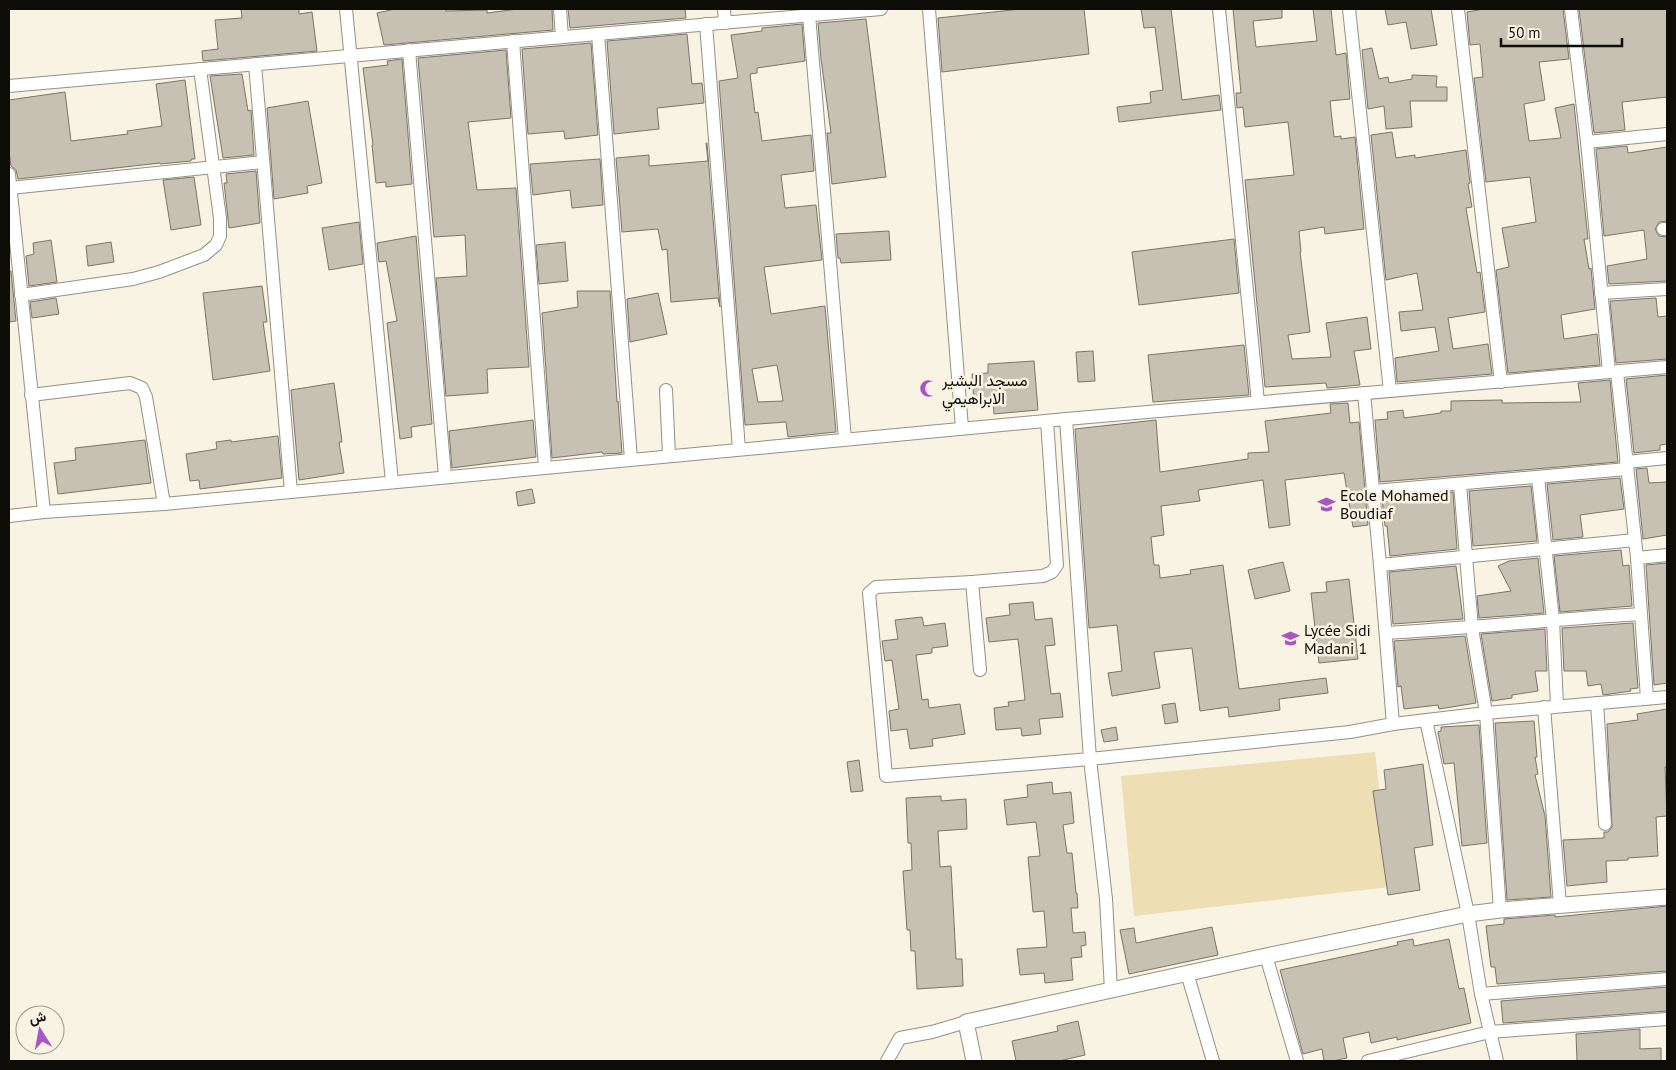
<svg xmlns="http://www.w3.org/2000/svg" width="1676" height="1070" font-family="'PT Sans',Vazirmatn,sans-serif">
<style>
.green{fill:#eedeb4}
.building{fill:#c7c1b3;stroke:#7b7568;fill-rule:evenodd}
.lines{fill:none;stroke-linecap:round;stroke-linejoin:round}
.minor-casing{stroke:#969082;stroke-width:14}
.tertiary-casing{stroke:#969082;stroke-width:17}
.minor{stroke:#fff;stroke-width:12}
.tertiary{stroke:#fff;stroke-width:15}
.labels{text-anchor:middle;stroke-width:5;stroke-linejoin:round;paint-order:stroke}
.poi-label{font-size:16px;fill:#0e0c07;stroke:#f8f3e3;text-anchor:start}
</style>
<rect width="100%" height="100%" fill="#f8f3e3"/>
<path class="green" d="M 1375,752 L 1390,887 L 1134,916 L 1121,776 Z"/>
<g class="building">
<path d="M 241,9 L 299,9 L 299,14 L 312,12 L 317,51 L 203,61 L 202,51 L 218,49 L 215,20 L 242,18 Z"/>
<path d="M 395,9 L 445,9 L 446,11 L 487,10 L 487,13 L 518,9 L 552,9 L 553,30 L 384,45 L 377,13 Z"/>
<path d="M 568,9 L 685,9 L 686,18 L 570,28 Z"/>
<path d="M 1021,9 L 1084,9 L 1089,54 L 942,72 L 938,18 Z"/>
<path d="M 1141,9 L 1171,9 L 1182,100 L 1219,95 L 1221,110 L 1119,122 L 1117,107 L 1151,103 L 1150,92 L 1163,90 L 1155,27 L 1144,28 Z"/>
<path d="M 1233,9 L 1282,9 L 1282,18 L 1253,21 L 1256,47 L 1317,41 L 1313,9 L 1331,9 L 1336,55 L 1346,53 L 1350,99 L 1330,101 L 1334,137 L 1341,136 L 1341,139 L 1355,137 L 1364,229 L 1325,234 L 1324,227 L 1299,231 L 1301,252 L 1300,252 L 1310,332 L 1288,335 L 1292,359 L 1331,357 L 1326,323 L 1367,317 L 1371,349 L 1354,351 L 1360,385 L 1327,388 L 1326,383 L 1265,387 L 1245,180 L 1294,175 L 1288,122 L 1245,127 L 1243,107 L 1237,108 L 1236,93 L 1241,93 Z"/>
<path d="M 1385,9 L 1431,9 L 1437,45 L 1411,49 L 1406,22 L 1388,25 Z"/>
<path d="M 1484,9 L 1563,9 L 1569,59 L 1539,62 L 1545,100 L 1524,104 L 1529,141 L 1561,138 L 1555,108 L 1574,104 L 1588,239 L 1584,239 L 1589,269 L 1591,268 L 1595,309 L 1561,315 L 1564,339 L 1597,334 L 1600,365 L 1508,373 L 1496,270 L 1509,267 L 1502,228 L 1536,222 L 1530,177 L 1486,182 L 1474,78 L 1483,77 L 1480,44 L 1470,45 L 1467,12 Z"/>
<path d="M 1579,9 L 1667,9 L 1667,97 L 1622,102 L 1625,130 L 1594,133 Z"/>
<path d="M 866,19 L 886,177 L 832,184 L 827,133 L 831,133 L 821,59 L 818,23 Z"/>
<path d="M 802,24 L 805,61 L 757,68 L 757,73 L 750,74 L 755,113 L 758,112 L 762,141 L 811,135 L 814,171 L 781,175 L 785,208 L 816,205 L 822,260 L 764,267 L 771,314 L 825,306 L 836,432 L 788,437 L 786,422 L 745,425 L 719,81 L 738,78 L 731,35 L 762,31 L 762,28 ZM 777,365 L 783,401 L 758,402 L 752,369 Z"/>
<path d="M 687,34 L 692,84 L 702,83 L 704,103 L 657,108 L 659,129 L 614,134 L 607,41 Z"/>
<path d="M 591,43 L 598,135 L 565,139 L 564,131 L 528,134 L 522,49 Z"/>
<path d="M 1372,48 L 1379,79 L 1388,77 L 1389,83 L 1412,79 L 1412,75 L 1437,76 L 1436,87 L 1447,87 L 1447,101 L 1410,101 L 1412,127 L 1386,129 L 1384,106 L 1368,109 L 1362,50 Z"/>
<path d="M 506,50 L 511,118 L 468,122 L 477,190 L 516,188 L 529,367 L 487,369 L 488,393 L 446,396 L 436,278 L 467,276 L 465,235 L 434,237 L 418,58 Z"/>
<path d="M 402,59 L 412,184 L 386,187 L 386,182 L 376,183 L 372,145 L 373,145 L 363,68 L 388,65 L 387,61 Z"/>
<path d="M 242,74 L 248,111 L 251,110 L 254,155 L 223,158 L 210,76 Z"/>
<path d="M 185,80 L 195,159 L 191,159 L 191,161 L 160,164 L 160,163 L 18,179 L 16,170 L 11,166 L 9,152 L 9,100 L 65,92 L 71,141 L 128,134 L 127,131 L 162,126 L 156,84 Z"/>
<path d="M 308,101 L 322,183 L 307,186 L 308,193 L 274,199 L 267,108 Z"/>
<path d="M 1392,132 L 1396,158 L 1415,155 L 1415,158 L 1466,150 L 1470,183 L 1468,184 L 1472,207 L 1466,208 L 1477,273 L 1480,272 L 1485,312 L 1448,318 L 1453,349 L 1488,344 L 1492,374 L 1397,382 L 1395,358 L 1439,351 L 1435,327 L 1401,331 L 1399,312 L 1423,310 L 1417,273 L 1386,280 L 1371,135 Z"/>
<path d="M 706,143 L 707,143 L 720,307 L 718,298 L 671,302 L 667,249 L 662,250 L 658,229 L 622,232 L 616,158 L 649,155 L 649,166 L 708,161 Z"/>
<path d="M 1627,146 L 1628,153 L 1667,147 L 1667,221 L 1659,222 L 1655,229 L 1659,236 L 1667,237 L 1667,281 L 1609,284 L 1607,266 L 1647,259 L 1644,230 L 1604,236 L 1596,149 Z"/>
<path d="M 600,159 L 603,205 L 572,208 L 570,190 L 533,195 L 530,164 Z"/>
<path d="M 256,171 L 260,223 L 229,228 L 224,183 L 227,183 L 226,174 Z"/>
<path d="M 194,177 L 201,225 L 171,230 L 163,180 Z"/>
<path d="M 359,222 L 363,264 L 329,270 L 322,228 Z"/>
<path d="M 889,231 L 891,260 L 841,263 L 840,258 L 838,258 L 836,234 Z"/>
<path d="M 416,236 L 432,424 L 411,427 L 412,437 L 400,439 L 387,323 L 397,321 L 386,261 L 379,262 L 377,243 Z"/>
<path d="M 1234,239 L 1239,293 L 1139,305 L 1132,252 Z"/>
<path d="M 51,240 L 57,282 L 29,286 L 26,256 L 34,254 L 33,243 Z"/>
<path d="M 111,242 L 114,262 L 88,266 L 86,246 Z"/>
<path d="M 565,242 L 568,281 L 539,284 L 536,245 Z"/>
<path d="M 9,271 L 11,271 L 16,321 L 9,322 Z"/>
<path d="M 262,286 L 267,322 L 263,322 L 270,371 L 213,380 L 203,293 Z"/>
<path d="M 577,291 L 610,291 L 617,402 L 618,401 L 622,453 L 603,454 L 602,452 L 552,458 L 542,313 L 578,307 Z"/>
<path d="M 658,293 L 667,334 L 630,342 L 627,299 Z"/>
<path d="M 56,298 L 59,314 L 32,318 L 30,302 Z"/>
<path d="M 1656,298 L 1658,317 L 1667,316 L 1667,359 L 1616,363 L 1610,301 Z"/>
<path d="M 1244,345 L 1249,395 L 1153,402 L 1148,355 Z"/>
<path d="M 1093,351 L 1095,381 L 1078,382 L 1076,352 Z"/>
<path d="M 1034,361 L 1038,410 L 994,414 L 993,403 L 974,404 L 972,374 L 988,373 L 988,364 Z"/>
<path d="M 1667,375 L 1667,444 L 1660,445 L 1660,450 L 1634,453 L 1626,379 Z"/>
<path d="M 1610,380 L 1618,462 L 1380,482 L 1375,420 L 1388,419 L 1387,412 L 1403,410 L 1404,418 L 1441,413 L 1441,411 L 1451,411 L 1451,401 L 1502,400 L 1502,403 L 1581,402 L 1578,383 Z"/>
<path d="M 334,383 L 342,442 L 339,442 L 344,473 L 299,480 L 291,390 Z"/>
<path d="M 1348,403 L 1350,423 L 1359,422 L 1368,525 L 1353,527 L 1344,473 L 1285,480 L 1290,525 L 1269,528 L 1263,480 L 1198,490 L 1200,501 L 1161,506 L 1164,535 L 1151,537 L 1154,565 L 1159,565 L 1160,578 L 1191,574 L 1190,570 L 1223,565 L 1239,689 L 1326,678 L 1328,693 L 1279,699 L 1280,710 L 1229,717 L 1228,707 L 1200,711 L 1192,648 L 1154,652 L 1160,688 L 1112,696 L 1108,673 L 1122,671 L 1117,625 L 1089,628 L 1075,429 L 1156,420 L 1160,472 L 1248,459 L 1248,453 L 1269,452 L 1265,421 L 1331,413 L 1330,404 Z"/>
<path d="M 533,420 L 536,457 L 452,468 L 449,431 Z"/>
<path d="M 278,436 L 282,478 L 200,489 L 199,480 L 190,481 L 186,454 L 217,449 L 216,442 L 231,440 L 231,442 Z"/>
<path d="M 145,440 L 151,483 L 58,494 L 54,463 L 76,460 L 75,448 Z"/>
<path d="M 1647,468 L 1649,483 L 1667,482 L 1667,535 L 1643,539 L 1636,469 Z"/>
<path d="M 1620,478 L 1624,509 L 1580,515 L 1583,537 L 1553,540 L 1547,484 Z"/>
<path d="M 1531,486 L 1537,541 L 1473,546 L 1469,491 Z"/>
<path d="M 532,489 L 535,503 L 518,506 L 516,492 Z"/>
<path d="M 1453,492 L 1457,549 L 1390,556 L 1387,526 L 1385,526 L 1382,498 Z"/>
<path d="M 1621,550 L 1623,566 L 1629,565 L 1632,606 L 1560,612 L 1554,556 Z"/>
<path d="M 1538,558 L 1544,613 L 1479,618 L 1477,596 L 1511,591 L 1498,566 L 1509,561 Z"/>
<path d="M 1283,562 L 1290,591 L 1255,599 L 1248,570 Z"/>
<path d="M 1667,563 L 1667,683 L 1654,685 L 1646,565 Z"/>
<path d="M 1456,566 L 1463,619 L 1393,624 L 1389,572 Z"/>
<path d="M 1349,579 L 1358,659 L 1319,663 L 1311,593 L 1327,592 L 1326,582 Z"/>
<path d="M 1033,602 L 1035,620 L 1052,618 L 1055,645 L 1045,646 L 1051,694 L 1060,693 L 1063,717 L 1039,719 L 1041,734 L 1022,736 L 1021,728 L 996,730 L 994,708 L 1009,706 L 1008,702 L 1025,700 L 1018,639 L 989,642 L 986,618 L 1010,615 L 1009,604 Z"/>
<path d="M 922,617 L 924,626 L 945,623 L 948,646 L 932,648 L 932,653 L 916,655 L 922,700 L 928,699 L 929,708 L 960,704 L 965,734 L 932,739 L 933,746 L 910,749 L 907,729 L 891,731 L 889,711 L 899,709 L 892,660 L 885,661 L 882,641 L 898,639 L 895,620 Z"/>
<path d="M 1633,623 L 1638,688 L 1630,689 L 1631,691 L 1603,695 L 1601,684 L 1588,686 L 1586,671 L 1564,671 L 1562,628 Z"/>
<path d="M 1545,629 L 1547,671 L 1535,671 L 1538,691 L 1512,695 L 1512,698 L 1492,701 L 1481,634 Z"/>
<path d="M 1465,636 L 1476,703 L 1439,709 L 1438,705 L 1404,709 L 1401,686 L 1398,687 L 1394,641 Z"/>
<path d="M 1175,703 L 1178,722 L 1165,724 L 1162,705 Z"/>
<path d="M 1667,709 L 1667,767 L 1665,767 L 1667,816 L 1656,817 L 1658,856 L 1628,858 L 1628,860 L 1606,861 L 1607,882 L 1567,886 L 1563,840 L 1604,838 L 1604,832 L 1608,832 L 1612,827 L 1607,724 L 1638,720 L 1637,714 Z"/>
<path d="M 1534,721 L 1537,757 L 1535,757 L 1538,774 L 1535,775 L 1545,816 L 1551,897 L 1507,900 L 1495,723 Z"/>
<path d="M 1479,725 L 1487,843 L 1462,846 L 1454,763 L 1444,764 L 1438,732 L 1441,731 L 1441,727 Z"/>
<path d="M 1116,727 L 1118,740 L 1104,742 L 1101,730 Z"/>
<path d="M 859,760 L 863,791 L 851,792 L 847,762 Z"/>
<path d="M 1423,764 L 1433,845 L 1414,848 L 1420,890 L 1388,895 L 1373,791 L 1386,789 L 1384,770 Z"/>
<path d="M 1052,782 L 1053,794 L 1071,792 L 1074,823 L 1063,825 L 1067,853 L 1072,853 L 1076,893 L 1077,893 L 1078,908 L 1071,908 L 1073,933 L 1085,932 L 1086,945 L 1081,946 L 1082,957 L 1071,958 L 1073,980 L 1045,983 L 1044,973 L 1020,975 L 1017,949 L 1047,947 L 1044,911 L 1033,912 L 1028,857 L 1040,856 L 1036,822 L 1007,825 L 1004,800 L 1028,797 L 1027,785 Z"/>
<path d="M 941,796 L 941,801 L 966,799 L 967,829 L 938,831 L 940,867 L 951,866 L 956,959 L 962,959 L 963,986 L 917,989 L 915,951 L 911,951 L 910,930 L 907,930 L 903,871 L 912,870 L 911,843 L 908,843 L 906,798 Z"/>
<path d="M 1667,906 L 1667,971 L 1497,984 L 1495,967 L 1491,967 L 1486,926 L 1504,924 L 1504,919 L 1555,915 L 1555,917 Z"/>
<path d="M 1212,927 L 1218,955 L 1129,974 L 1120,930 L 1134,928 L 1136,943 Z"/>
<path d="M 1413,939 L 1414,946 L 1449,939 L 1459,989 L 1464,988 L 1471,1023 L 1397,1040 L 1397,1037 L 1371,1043 L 1369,1032 L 1343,1038 L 1347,1058 L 1333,1061 L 1324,1061 L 1322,1049 L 1303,1054 L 1280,970 L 1398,945 L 1397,942 Z"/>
<path d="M 1667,987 L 1667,1011 L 1503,1023 L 1501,1001 Z"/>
<path d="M 1078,1021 L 1085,1055 L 1059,1061 L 1016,1061 L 1012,1041 L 1058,1031 L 1057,1026 Z"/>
<path d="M 1640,1029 L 1640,1049 L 1661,1048 L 1661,1061 L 1577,1061 L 1576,1034 Z"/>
</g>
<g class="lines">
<defs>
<g id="minor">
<path d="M 346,9 L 392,482"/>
<path d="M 560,9 L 562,37"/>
<path d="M 724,9 L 725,23"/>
<path d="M 929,9 L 962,428"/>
<path d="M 1219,9 L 1258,402"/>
<path d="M 1349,9 L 1390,391"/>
<path d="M 1458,9 L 1501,382"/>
<path d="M 1571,9 L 1587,142 L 1609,372"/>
<path d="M 809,15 L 845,439"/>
<path d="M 706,24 L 739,449"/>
<path d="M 598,34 L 631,459"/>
<path d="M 513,41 L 545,467"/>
<path d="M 409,50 L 445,477"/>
<path d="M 255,64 L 291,492"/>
<path d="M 9,86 L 881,9"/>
<path d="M 1587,142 L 1667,134"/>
<path d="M 9,174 L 44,512"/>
<path d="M 10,188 L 263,162"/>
<path d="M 1663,229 L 1667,229"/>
<path d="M 1601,293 L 1667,289"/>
<path d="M 21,295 L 133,279 L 159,272 L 204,255 L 216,245 L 220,236 L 220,218 L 200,69"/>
<path d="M 1617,372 L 1637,558 L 1647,698"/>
<path d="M 666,390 L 669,455"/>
<path d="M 1364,393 L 1380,565 L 1393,724"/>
<path d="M 31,395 L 130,383 L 142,388 L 146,397 L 164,504"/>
<path d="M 1066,419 L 1090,759 L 1106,899 L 1111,990"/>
<path d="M 1626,462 L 1667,458"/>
<path d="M 1538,477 L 1553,620 L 1557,706"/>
<path d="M 1460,484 L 1472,628 L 1486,713 L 1500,910"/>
<path d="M 1374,491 L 1627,469"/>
<path d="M 9,516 L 44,512 L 164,504 L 1066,419 L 1667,367"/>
<path d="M 1637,558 L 1667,555"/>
<path d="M 1380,565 L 1635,540"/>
<path d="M 972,582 L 876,587 L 869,593 L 886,776 L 1090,759 L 1350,732 L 1393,724 L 1486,713 L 1667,697"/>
<path d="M 1386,633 C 1471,628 1556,619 1641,614"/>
<path d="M 980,670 L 972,582 L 1043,576 L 1052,572 L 1057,565 L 1047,421"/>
<path d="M 1597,703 L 1605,824"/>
<path d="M 1544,707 L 1560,905"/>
<path d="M 1426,720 L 1468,914 L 1481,994 L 1497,1061"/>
<path d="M 1266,956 L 1297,1061"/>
<path d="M 1187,973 L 1213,1061"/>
<path d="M 1481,994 L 1667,979"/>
<path d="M 887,1061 L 900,1038 L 932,1032 L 966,1022"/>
<path d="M 1368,1061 L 1490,1032 L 1667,1019"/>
</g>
<path id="tertiary" d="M 974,1061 L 966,1022 L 1266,956 L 1468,914 L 1500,910 L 1667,897"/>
</defs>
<use href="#minor" class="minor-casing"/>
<use href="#tertiary" class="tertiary-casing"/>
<use href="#minor" class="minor"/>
<use href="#tertiary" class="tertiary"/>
</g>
<defs>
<symbol id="mosque-bare" viewBox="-9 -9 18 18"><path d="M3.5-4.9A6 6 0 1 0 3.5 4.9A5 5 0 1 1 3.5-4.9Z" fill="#aa55c4" stroke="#f8f3e3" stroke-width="2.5" paint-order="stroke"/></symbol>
<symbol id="school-bare" viewBox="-9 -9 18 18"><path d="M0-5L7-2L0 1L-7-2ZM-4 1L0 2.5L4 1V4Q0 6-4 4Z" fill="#aa55c4" stroke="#f8f3e3" stroke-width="2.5" paint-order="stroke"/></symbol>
</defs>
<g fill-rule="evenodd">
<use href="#mosque-bare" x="916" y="376" width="25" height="25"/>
<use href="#school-bare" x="1314" y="492" width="25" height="25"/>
<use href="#school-bare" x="1278" y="626" width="25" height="25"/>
</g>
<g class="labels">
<g class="poi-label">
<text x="942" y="386">مسجد البشير<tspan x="942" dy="18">الابراهيمي</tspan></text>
<text x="1340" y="501">Ecole Mohamed<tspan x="1340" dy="18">Boudiaf</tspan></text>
<text x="1304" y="636">Lycée Sidi<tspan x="1304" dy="18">Madani 1</tspan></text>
</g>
</g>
<rect width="1676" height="1070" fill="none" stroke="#0e0c07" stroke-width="20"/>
<g transform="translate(40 1030) rotate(349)"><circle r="24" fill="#f8f3e3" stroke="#9a978b"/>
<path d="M0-4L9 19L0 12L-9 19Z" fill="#aa55c4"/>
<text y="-8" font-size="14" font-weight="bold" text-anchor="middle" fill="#0e0c07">ش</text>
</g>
<path d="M1501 38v8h121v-8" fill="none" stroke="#0e0c07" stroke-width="2.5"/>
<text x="1508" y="38" font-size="15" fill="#0e0c07" stroke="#f8f3e3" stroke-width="4" paint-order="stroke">50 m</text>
</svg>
